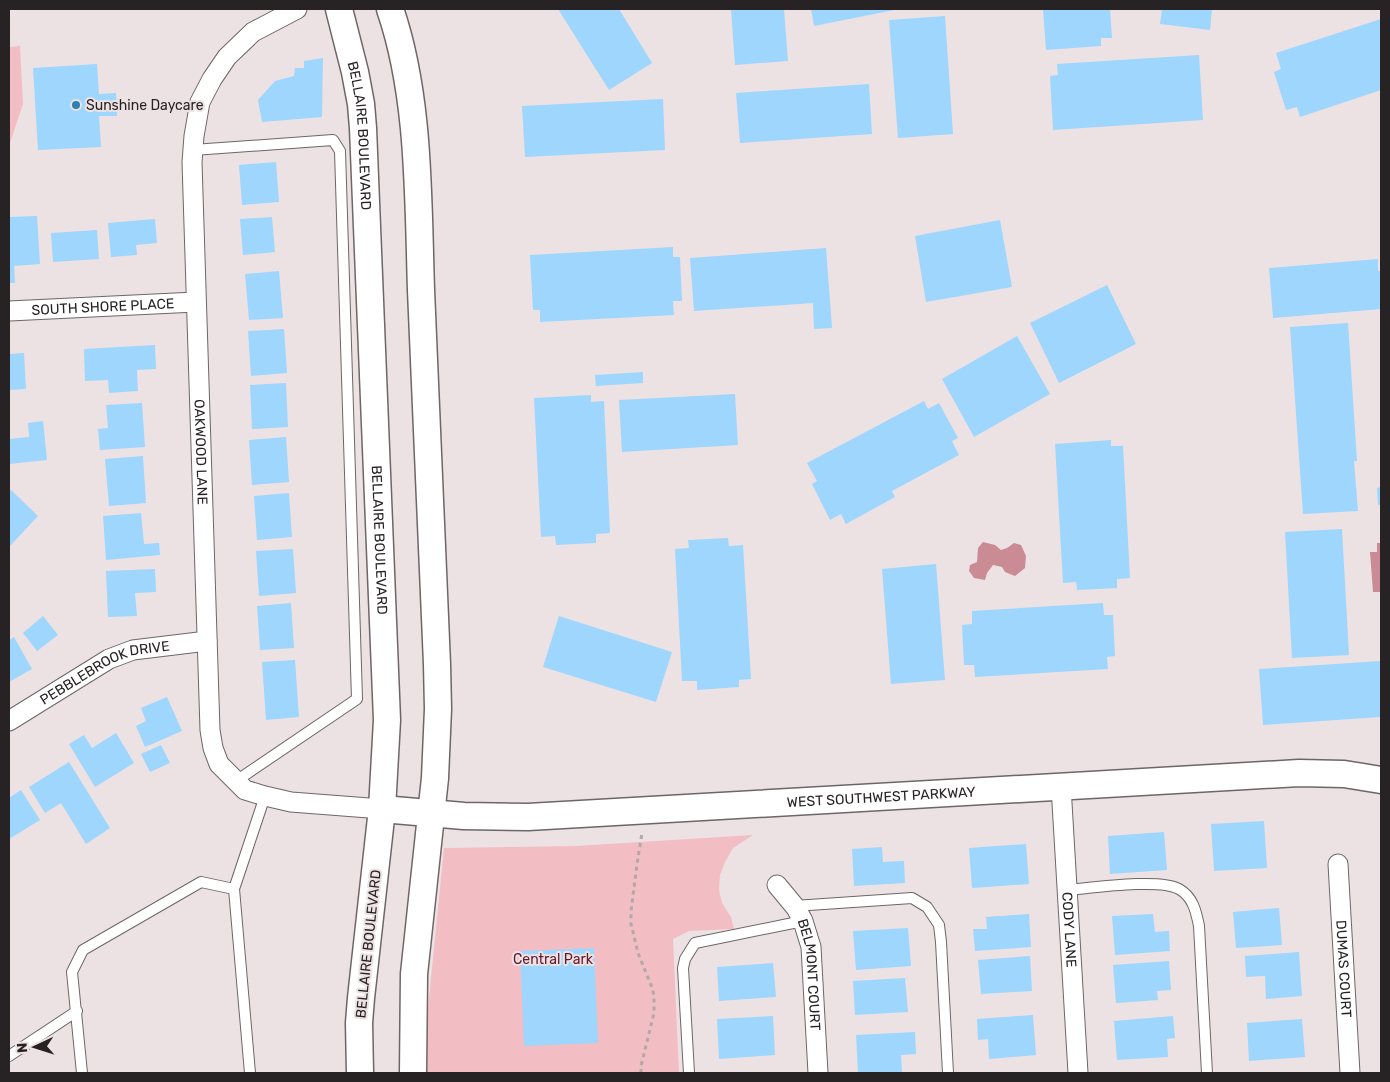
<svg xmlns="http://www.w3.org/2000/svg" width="1390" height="1082" font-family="Rubik,sans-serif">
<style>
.green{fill:#f3bdc4}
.water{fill:#cb8b94}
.building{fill:#9ed6fd}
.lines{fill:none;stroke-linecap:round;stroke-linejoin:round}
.lane-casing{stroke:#6e6666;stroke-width:12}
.street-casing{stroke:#6e6666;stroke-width:21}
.secondary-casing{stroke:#6e6666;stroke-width:29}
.path{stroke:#b0a8a9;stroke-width:3;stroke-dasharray:4 4;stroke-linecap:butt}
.lane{stroke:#fff;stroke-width:10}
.street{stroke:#fff;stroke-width:19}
.secondary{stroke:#fff;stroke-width:26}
.poi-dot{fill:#2f81b2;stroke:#ece2e3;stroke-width:2}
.labels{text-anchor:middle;stroke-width:4;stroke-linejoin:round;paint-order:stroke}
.poi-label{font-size:14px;fill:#272324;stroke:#ece2e3;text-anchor:start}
.street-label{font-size:14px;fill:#272324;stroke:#ece2e3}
.park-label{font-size:14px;fill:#64182b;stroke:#ece2e3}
</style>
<rect width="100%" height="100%" fill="#ece2e3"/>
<g class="green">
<path d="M 20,46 L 23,104 L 9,146 L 9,47 Z"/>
<path d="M 753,835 L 733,848 L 725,862 L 720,875 L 719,890 L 722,903 L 731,917 L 734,929 L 689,931 L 673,939 L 679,1073 L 426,1073 L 424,1049 L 444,848 L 576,846 Z"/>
</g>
<g class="water">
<path d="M 983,542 L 995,545 L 1001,550 L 1007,548 L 1014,543 L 1021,545 L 1026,556 L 1025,568 L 1015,576 L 1005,572 L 1002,567 L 993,565 L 987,573 L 985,580 L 974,578 L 969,571 L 970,565 L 977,562 L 978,548 Z"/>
<path d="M 1377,543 L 1381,543 L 1381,592 L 1373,592 L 1370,552 L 1377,552 Z"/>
</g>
<g class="building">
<path d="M 558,9 L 619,9 L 652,63 L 609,90 Z"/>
<path d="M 731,9 L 784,9 L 788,61 L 735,65 Z"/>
<path d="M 811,9 L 894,9 L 894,10 L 814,26 Z"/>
<path d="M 1043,9 L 1110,9 L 1112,38 L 1101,38 L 1101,46 L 1046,50 Z"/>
<path d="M 1162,9 L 1212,9 L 1210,30 L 1160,24 Z"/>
<path d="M 945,16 L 953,134 L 898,138 L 889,20 Z"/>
<path d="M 1381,19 L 1381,90 L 1300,117 L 1297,107 L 1286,110 L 1274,72 L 1281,69 L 1276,53 Z"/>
<path d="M 1199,55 L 1203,120 L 1053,130 L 1050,76 L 1058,75 L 1057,64 Z"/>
<path d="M 323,58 L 322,117 L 262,122 L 258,100 L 275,81 L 294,76 L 295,68 L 304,68 L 304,61 Z"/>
<path d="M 97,64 L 99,94 L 116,93 L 117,116 L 99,116 L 101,147 L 38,150 L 33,68 Z"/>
<path d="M 869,84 L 872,134 L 740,143 L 736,93 Z"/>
<path d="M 663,99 L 665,150 L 525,157 L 522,106 Z"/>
<path d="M 276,162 L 279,202 L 242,205 L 239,165 Z"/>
<path d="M 37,216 L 40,264 L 14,266 L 15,283 L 9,283 L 9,217 Z"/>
<path d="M 272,217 L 275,252 L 243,255 L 240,219 Z"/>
<path d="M 155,219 L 157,243 L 136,245 L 137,255 L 111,257 L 108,223 Z"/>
<path d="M 1000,220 L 1012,287 L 926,302 L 915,236 Z"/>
<path d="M 97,230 L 99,259 L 53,262 L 51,233 Z"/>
<path d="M 673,247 L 673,257 L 680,257 L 682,301 L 673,301 L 674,315 L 540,322 L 540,310 L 533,310 L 530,255 Z"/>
<path d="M 826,248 L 832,328 L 814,329 L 813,303 L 694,311 L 690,258 Z"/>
<path d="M 1378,259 L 1378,271 L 1381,271 L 1381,309 L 1273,318 L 1269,268 Z"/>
<path d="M 279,271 L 283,318 L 249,320 L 245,274 Z"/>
<path d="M 1107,285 L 1136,344 L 1059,383 L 1030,323 Z"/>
<path d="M 1348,323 L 1357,461 L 1354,461 L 1358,511 L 1303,514 L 1290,327 Z"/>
<path d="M 284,329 L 287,373 L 251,376 L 248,331 Z"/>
<path d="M 1017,336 L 1050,394 L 974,437 L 942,379 Z"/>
<path d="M 155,345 L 156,369 L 137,370 L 138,391 L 109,393 L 108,380 L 85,381 L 84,349 Z"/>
<path d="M 24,353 L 26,389 L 9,390 L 9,354 Z"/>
<path d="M 643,372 L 643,383 L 596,386 L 595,375 Z"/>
<path d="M 286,383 L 288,427 L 252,429 L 250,385 Z"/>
<path d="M 735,394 L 738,445 L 622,452 L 619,400 Z"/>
<path d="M 591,395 L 591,402 L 604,401 L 610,533 L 596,534 L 596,543 L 556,545 L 555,536 L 541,537 L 534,398 Z"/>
<path d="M 924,401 L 928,409 L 939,403 L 958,438 L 952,441 L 959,455 L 892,491 L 895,497 L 846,524 L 841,514 L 830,520 L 812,484 L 817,481 L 807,463 Z"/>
<path d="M 142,403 L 145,447 L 100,450 L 98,429 L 108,428 L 106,405 Z"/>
<path d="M 43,421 L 47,460 L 9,464 L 9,439 L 29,437 L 28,423 Z"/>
<path d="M 286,437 L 289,482 L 252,485 L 249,440 Z"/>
<path d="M 1111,440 L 1111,446 L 1123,446 L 1130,578 L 1117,579 L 1117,588 L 1077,590 L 1076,582 L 1063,583 L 1055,444 Z"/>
<path d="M 143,456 L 146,503 L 109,506 L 105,459 Z"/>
<path d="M 1381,487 L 1381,505 L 1378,505 L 1377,488 Z"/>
<path d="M 11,490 L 38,516 L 9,547 L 9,492 Z"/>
<path d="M 289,493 L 292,537 L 257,540 L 254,496 Z"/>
<path d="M 141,513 L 144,544 L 159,543 L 160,555 L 106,560 L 103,516 Z"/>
<path d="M 1342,529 L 1349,655 L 1292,658 L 1285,532 Z"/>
<path d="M 728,538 L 729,546 L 743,545 L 751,679 L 739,680 L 739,687 L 697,690 L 697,681 L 682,681 L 675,549 L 689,548 L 688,540 Z"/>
<path d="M 293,549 L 296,593 L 259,596 L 256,551 Z"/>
<path d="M 936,564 L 945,680 L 891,684 L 882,569 Z"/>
<path d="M 155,569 L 156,592 L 135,593 L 137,616 L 108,617 L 106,571 Z"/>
<path d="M 291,603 L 294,648 L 260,650 L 257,606 Z"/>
<path d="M 1103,603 L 1104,615 L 1113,615 L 1115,656 L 1107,657 L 1108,669 L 975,677 L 974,665 L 964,665 L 962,625 L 972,624 L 972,611 Z"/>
<path d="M 43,616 L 58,635 L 37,651 L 23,633 Z"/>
<path d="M 559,616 L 672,652 L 656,702 L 543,667 Z"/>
<path d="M 14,637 L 32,669 L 9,682 L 9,640 Z"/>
<path d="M 295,660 L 299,717 L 266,720 L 262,662 Z"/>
<path d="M 1381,661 L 1381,717 L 1263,725 L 1259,669 Z"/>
<path d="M 167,697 L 182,731 L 145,747 L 136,726 L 146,721 L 141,708 Z"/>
<path d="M 116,733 L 134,763 L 95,787 L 69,744 L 84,735 L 92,748 Z"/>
<path d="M 161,745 L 170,763 L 150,772 L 141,754 Z"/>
<path d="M 69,762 L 110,828 L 86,844 L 61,803 L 45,813 L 29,787 Z"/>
<path d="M 21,790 L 40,820 L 9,839 L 9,798 Z"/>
<path d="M 1264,821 L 1267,868 L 1214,871 L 1211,824 Z"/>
<path d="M 1164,832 L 1167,870 L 1110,874 L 1108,836 Z"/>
<path d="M 1026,844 L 1029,884 L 972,888 L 969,848 Z"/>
<path d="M 882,847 L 883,862 L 904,861 L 905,883 L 854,886 L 852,849 Z"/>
<path d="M 1279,908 L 1282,945 L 1236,948 L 1233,912 Z"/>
<path d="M 1029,914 L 1031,947 L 975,951 L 973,929 L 987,929 L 986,917 Z"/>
<path d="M 1153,914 L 1155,932 L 1169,931 L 1170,951 L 1115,955 L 1112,916 Z"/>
<path d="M 908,928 L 911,966 L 856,970 L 853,931 Z"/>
<path d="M 594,948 L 598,1043 L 524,1046 L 520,951 Z"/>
<path d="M 1299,952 L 1302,996 L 1266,999 L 1265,976 L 1246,977 L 1245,956 Z"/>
<path d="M 1030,956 L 1032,991 L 981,994 L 978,960 Z"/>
<path d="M 1169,961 L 1171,990 L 1157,991 L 1158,1000 L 1116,1003 L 1113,965 Z"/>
<path d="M 773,963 L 776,997 L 719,1001 L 717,967 Z"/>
<path d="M 905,978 L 908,1012 L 855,1015 L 853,981 Z"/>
<path d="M 1033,1015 L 1036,1055 L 989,1059 L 988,1039 L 978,1040 L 977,1019 Z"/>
<path d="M 773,1016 L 775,1055 L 719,1059 L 717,1019 Z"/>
<path d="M 1173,1016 L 1175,1038 L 1167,1039 L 1168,1057 L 1117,1060 L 1114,1021 Z"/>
<path d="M 1302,1019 L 1305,1057 L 1249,1061 L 1247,1023 Z"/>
<path d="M 915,1032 L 916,1054 L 901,1055 L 902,1073 L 858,1073 L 856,1035 Z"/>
</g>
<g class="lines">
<defs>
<g id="lane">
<path d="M 193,150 L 333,140 L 340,151 L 357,699 L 236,781"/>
<path d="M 1067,890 C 1091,888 1160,878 1179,889 C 1193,897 1196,911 1199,926 L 1207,1073"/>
<path d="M 794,906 L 912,898 L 927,907 L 939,925 L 941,942 L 948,1073"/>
<path d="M 9,1056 L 77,1011"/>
<path d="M 82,1073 L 72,972 L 83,950 L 201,882 L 234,889"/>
<path d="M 250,1073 L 234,889 L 265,796"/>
<path d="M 689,1073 L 683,968 L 685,959 L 695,943 L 803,921"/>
</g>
<g id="street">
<path id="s1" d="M 297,9 L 253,32 L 227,57 L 212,79 L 200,102 L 194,136 L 192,162 L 210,730 L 213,748 L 219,764 L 245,790 L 265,796 L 291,802 L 382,809"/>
<path id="s2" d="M 9,311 L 196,302"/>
<path id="s3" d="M 9,721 L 109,659 L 133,650 L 207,641"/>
<path id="s4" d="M 1061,786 L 1078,1073"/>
<path id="s5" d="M 1338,864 L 1350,1073"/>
<path id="s6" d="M 777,885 L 796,908 L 803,921 L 811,947 L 818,1073"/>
</g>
<g id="secondary">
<path id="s7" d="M 339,9 L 355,72 L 361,104 L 363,128 L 387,720 L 382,809 L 361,998 L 359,1023 L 360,1073"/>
<path d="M 390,9 C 420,96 418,198 421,290 C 427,414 432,539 437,664 L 438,709 L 435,778 L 414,974 L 413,1073"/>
<path id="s8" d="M 382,809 L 464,816 L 528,817 L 1299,773 L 1344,774 L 1381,780"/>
</g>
</defs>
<use href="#lane" class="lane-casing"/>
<use href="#street" class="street-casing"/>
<use href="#secondary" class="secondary-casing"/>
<path class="path" d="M 641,1073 L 641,1066 L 654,1013 L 654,1001 L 653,990 L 638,953 L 631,924 L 631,911 L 637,864 L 642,833"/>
<use href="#lane" class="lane"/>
<use href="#street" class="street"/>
<use href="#secondary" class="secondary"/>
</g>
<circle class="poi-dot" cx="76" cy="105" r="5"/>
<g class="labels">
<g class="poi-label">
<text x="86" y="110">Sunshine Daycare</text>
</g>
<g class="street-label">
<text dy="5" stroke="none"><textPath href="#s7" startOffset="129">BELLAIRE BOULEVARD</textPath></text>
<text dy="5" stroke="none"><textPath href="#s2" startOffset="94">SOUTH SHORE PLACE</textPath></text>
<text dy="5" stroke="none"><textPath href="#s1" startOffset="489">OAKWOOD LANE</textPath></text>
<text dy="5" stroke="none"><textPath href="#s7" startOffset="534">BELLAIRE BOULEVARD</textPath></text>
<text dy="5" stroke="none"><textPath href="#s3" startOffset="109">PEBBLEBROOK DRIVE</textPath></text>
<text dy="5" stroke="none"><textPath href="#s8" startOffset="500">WEST SOUTHWEST PARKWAY</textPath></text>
<text dy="5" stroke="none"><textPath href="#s4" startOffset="144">CODY LANE</textPath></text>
<text transform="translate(368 944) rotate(-84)" y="5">BELLAIRE BOULEVARD</text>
<text dy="5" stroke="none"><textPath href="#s5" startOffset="105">DUMAS COURT</textPath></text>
<text dy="5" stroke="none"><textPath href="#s6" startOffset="99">BELMONT COURT</textPath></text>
</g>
<g class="park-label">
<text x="553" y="964">Central Park</text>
</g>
</g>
<rect width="1390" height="1082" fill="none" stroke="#272324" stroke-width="20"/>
<g transform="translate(35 1047) rotate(266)" stroke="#ece2e3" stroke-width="4" paint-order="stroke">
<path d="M0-4L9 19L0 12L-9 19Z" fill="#272324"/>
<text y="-8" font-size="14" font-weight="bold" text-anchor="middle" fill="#272324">N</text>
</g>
</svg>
